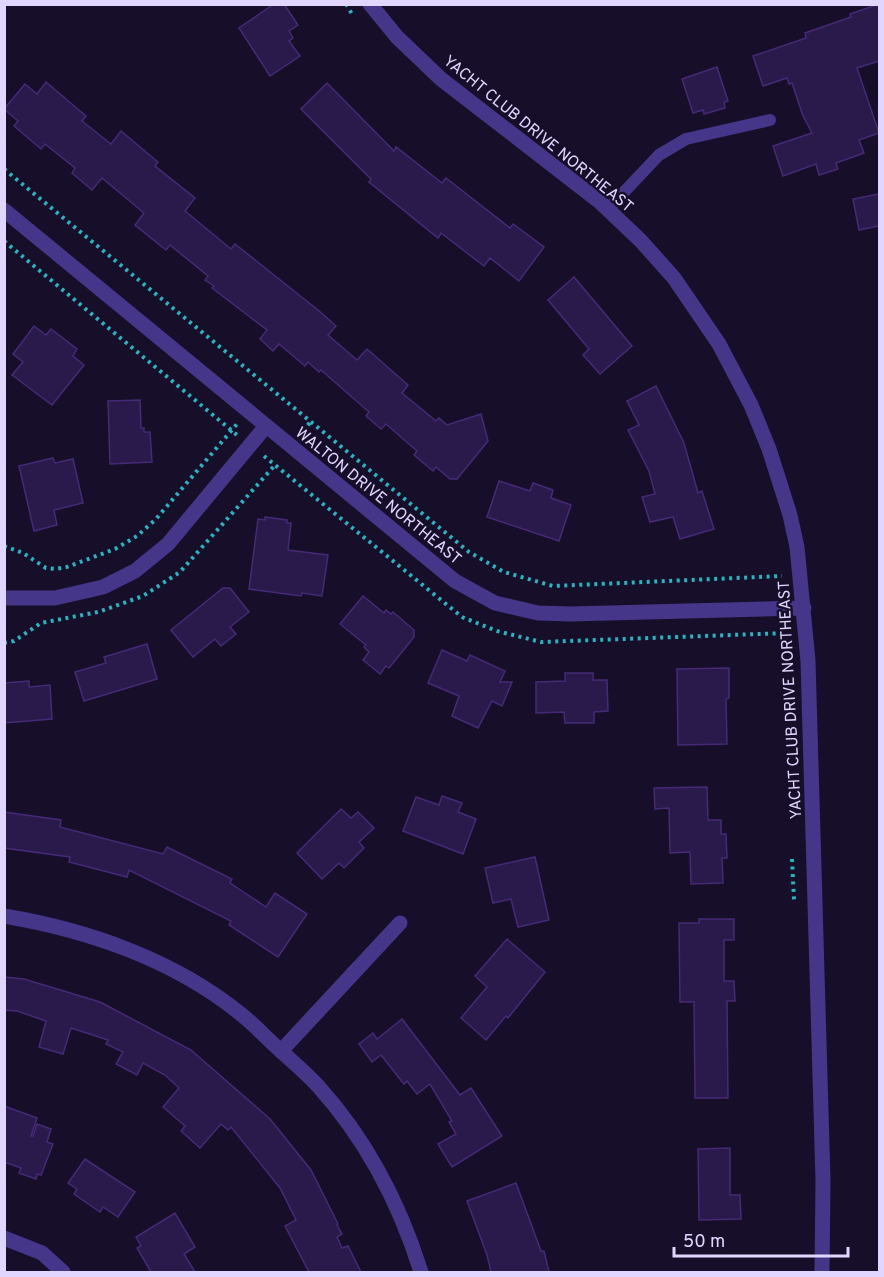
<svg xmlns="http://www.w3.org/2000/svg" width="884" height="1277" font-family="Overpass,sans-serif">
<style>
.building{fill:#2a194b;stroke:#452a78;stroke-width:1.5}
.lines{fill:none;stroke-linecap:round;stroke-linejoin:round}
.path{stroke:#28b4c1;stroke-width:4;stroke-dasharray:3 4.5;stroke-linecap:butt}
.service{stroke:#46368a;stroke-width:12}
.minor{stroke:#46368a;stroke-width:15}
.tertiary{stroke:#46368a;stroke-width:15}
.labels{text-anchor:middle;stroke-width:5;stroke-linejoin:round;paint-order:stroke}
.street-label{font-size:16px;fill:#e0d6ff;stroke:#170e29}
</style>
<rect width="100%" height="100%" fill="#170e29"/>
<g class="building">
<path d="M 274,4 L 284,4 L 298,25 L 289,31 L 293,38 L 289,41 L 300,56 L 270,76 L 239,28 Z"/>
<path d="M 879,4 L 879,61 L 857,68 L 879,133 L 859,140 L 864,153 L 836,163 L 838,169 L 819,175 L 816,164 L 783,176 L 773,146 L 812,133 L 803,116 L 792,83 L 789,84 L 787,78 L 763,86 L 753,56 L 806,38 L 805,33 L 851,17 L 850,14 Z"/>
<path d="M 717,67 L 728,101 L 724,102 L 725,108 L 704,114 L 703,110 L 693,113 L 682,79 Z"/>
<path d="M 46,82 L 86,116 L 82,121 L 111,144 L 121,131 L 158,162 L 155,166 L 195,198 L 185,211 L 231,249 L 235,244 L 318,310 L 336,326 L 328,335 L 357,360 L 367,349 L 408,385 L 402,393 L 436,421 L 439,418 L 447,425 L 481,414 L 488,441 L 457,479 L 450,479 L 436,467 L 433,471 L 414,455 L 417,451 L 386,424 L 381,429 L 366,416 L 369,412 L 321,370 L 319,372 L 308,362 L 305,366 L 279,344 L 273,351 L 260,339 L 267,330 L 212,288 L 214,286 L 205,280 L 208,276 L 170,245 L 166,250 L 135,225 L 144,213 L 102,178 L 92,190 L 72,173 L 75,168 L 45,144 L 41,149 L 14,126 L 18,121 L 4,109 L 25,84 L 37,94 Z"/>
<path d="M 327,83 L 394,151 L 396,147 L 442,183 L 446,178 L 510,228 L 513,224 L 544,247 L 519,281 L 490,258 L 484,266 L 441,233 L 438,238 L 369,182 L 371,179 L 301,109 Z"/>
<path d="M 879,194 L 879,226 L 859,230 L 853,199 Z"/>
<path d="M 574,277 L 632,346 L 600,374 L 583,355 L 589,349 L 548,300 Z"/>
<path d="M 34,326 L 46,335 L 51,329 L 77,349 L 73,356 L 84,365 L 52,405 L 12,375 L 23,362 L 13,354 Z"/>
<path d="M 656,386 L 684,443 L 698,493 L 702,491 L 714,529 L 680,539 L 673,517 L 650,522 L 642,497 L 655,494 L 649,471 L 628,430 L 639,425 L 627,401 Z"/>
<path d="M 140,400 L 141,428 L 144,428 L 144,432 L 150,432 L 152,462 L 110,464 L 108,401 Z"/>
<path d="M 53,458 L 55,463 L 73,459 L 83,503 L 54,510 L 57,525 L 34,531 L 19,466 Z"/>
<path d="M 499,481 L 530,491 L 533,483 L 553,490 L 551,498 L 571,505 L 559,541 L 487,517 Z"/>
<path d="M 265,517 L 287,520 L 287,523 L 291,523 L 288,550 L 328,555 L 322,596 L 302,593 L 301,596 L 249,589 L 258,519 L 265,520 Z"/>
<path d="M 223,588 L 230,588 L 249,612 L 230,627 L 236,634 L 221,646 L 215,639 L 193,657 L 171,630 Z"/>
<path d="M 363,596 L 384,613 L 386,610 L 391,614 L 393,612 L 414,630 L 414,637 L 389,668 L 386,666 L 380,674 L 363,660 L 369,652 L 364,647 L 366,645 L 340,624 Z"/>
<path d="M 147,644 L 157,679 L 84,701 L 75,672 L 106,663 L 104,657 Z"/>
<path d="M 442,650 L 467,661 L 470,655 L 505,671 L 500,682 L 512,682 L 502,706 L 492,701 L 478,728 L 452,716 L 459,696 L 428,683 Z"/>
<path d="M 729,668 L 729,698 L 726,699 L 727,744 L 678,745 L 677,669 Z"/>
<path d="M 565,673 L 593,673 L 593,680 L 607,680 L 608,711 L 594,712 L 594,723 L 565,723 L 564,712 L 536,713 L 536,682 L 565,681 Z"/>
<path d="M 29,681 L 29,687 L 50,685 L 52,719 L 4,723 L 4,683 Z"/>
<path d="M 707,787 L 708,820 L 721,820 L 721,834 L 726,834 L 727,858 L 722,858 L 723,883 L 691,884 L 690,852 L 670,853 L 669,808 L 655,809 L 654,788 Z"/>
<path d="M 442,796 L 462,803 L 458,812 L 476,819 L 463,854 L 403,831 L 416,797 L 439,805 Z"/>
<path d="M 341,809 L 351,818 L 358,812 L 374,828 L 359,842 L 364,848 L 344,868 L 339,863 L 322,879 L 297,853 Z"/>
<path d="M 4,812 L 61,820 L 60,827 L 163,854 L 167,847 L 232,879 L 230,883 L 266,907 L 275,893 L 307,914 L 278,957 L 229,925 L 231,921 L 129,870 L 127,877 L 69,862 L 70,857 L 4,848 Z"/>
<path d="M 535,857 L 549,920 L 518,927 L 511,899 L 493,903 L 485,868 Z"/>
<path d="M 699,919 L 734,919 L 734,940 L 724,940 L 724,981 L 734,981 L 735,1001 L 727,1001 L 728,1098 L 695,1098 L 694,1002 L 680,1002 L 679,923 L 699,923 Z"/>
<path d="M 507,939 L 545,972 L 508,1018 L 506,1016 L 486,1040 L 461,1018 L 487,987 L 475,976 Z"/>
<path d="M 4,977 L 24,979 L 100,1002 L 191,1050 L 270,1119 L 311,1170 L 338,1224 L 337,1225 L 342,1234 L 337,1237 L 342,1248 L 348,1246 L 361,1272 L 309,1272 L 285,1226 L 296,1220 L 280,1188 L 231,1127 L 228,1130 L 221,1124 L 200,1148 L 181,1131 L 185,1126 L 163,1107 L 179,1088 L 165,1075 L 143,1063 L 137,1075 L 116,1064 L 123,1052 L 106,1044 L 108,1040 L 71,1028 L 63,1054 L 39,1047 L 46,1021 L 17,1011 L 4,1010 Z"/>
<path d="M 402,1019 L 460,1095 L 471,1088 L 502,1136 L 452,1167 L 438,1144 L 456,1134 L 449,1122 L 452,1121 L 430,1084 L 417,1094 L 407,1081 L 404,1084 L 381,1055 L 372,1062 L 359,1044 L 373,1033 L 377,1039 Z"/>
<path d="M 4,1106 L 37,1118 L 31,1136 L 33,1136 L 37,1124 L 51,1129 L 47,1142 L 53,1144 L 41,1175 L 37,1174 L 36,1179 L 19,1173 L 21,1168 L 4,1162 Z"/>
<path d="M 730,1148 L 730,1195 L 740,1195 L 741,1219 L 699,1220 L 698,1149 Z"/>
<path d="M 85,1159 L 135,1192 L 118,1217 L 103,1207 L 100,1212 L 74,1194 L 77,1189 L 68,1183 Z"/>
<path d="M 516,1183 L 541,1251 L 544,1251 L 549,1272 L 491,1272 L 487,1255 L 467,1201 Z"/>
<path d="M 175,1213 L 195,1247 L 184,1254 L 195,1272 L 151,1272 L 137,1248 L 141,1246 L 136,1237 Z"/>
</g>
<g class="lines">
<g class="path">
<path d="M 346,4 L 352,14"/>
<path d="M 4,169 L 469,552 L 504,572 L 553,586 L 782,576"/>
<path d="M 4,241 L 237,435"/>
<path d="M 303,431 L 312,420"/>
<path d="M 264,456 L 462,617 L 497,631 L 541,642 L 786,633"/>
<path d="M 4,546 L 23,553 L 46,568 L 55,569 L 67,567 L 115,549 L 137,536 L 156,519 L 237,424"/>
<path d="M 4,643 L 14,641 L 41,623 L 98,612 L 143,596 L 180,572 L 275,465"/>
<path d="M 792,859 L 794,900"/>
</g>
<path class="service" d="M 608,209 L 659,155 L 686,139 L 770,120"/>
<g class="minor">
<path d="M 4,210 L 455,581 L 495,603 L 538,613 L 570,614 L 804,608"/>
<path d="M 4,598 L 55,598 L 103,587 L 135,571 L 168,544 L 266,426"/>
<path d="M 4,916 C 88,930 175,960 242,1015 C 256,1026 268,1040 282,1052 C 294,1063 307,1074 318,1086 C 366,1139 400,1205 421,1272"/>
<path d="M 281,1051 L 400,923"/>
<path d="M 4,1238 L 42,1253 L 63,1272"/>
</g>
<path class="tertiary" d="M 370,4 L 397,37 L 441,79 L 600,202 L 641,241 L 674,278 L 719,344 L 751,405 L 769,449 L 790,515 L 797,547 L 808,661 L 823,1180 L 822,1272"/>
</g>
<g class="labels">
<g class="street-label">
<text transform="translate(539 133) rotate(39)" y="6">YACHT CLUB DRIVE NORTHEAST</text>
<text transform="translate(379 495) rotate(39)" y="6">WALTON DRIVE NORTHEAST</text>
<text transform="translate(789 700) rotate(-93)" y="6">YACHT CLUB DRIVE NORTHEAST</text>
</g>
</g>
<rect width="884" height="1277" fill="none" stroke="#e0d6ff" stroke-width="12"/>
<path d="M674 1247v9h174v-9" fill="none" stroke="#e0d6ff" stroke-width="3"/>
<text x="683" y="1247" font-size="18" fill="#e0d6ff" stroke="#170e29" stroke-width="4.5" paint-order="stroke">50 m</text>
</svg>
